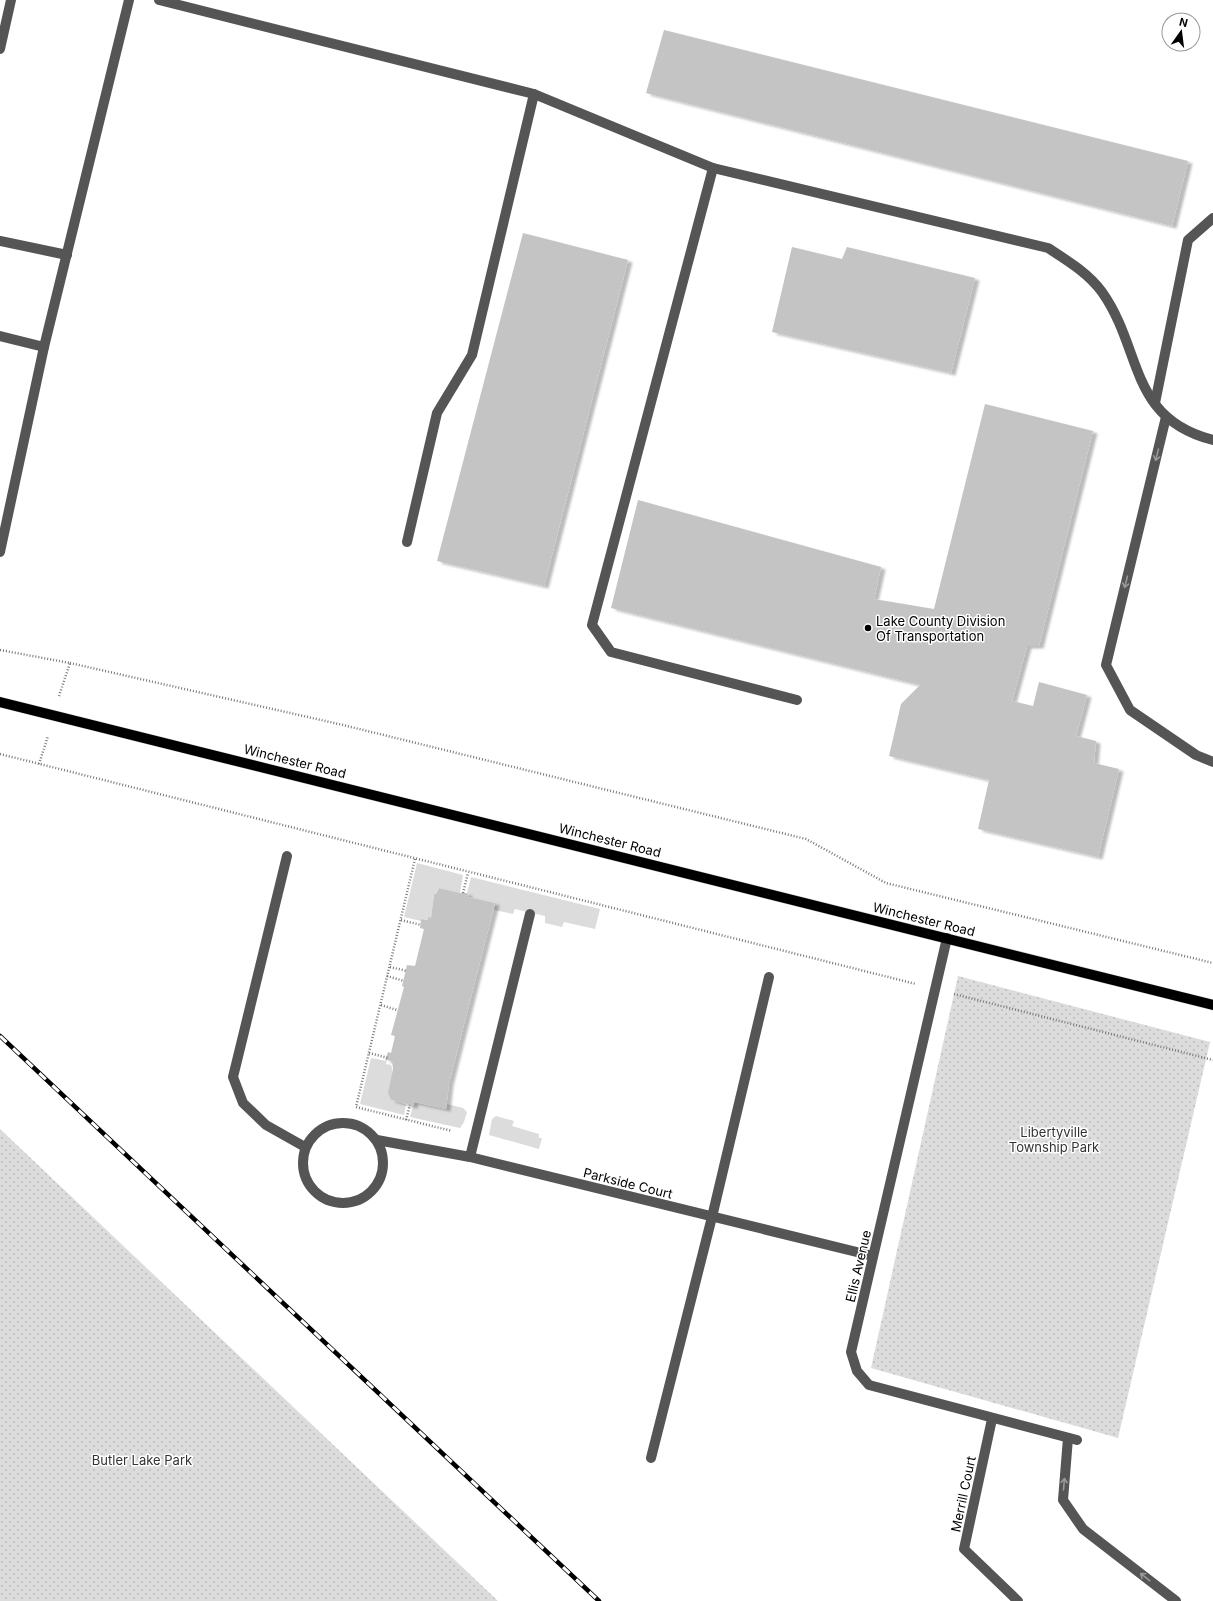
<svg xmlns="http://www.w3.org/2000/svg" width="1213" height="1601" font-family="Inter,sans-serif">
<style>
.green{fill:#dcdcdc}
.park{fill:url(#park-dots)}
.building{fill:#c4c4c4;filter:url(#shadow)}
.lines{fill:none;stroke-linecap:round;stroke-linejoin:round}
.major-casing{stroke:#dbdbdb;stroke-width:11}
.path{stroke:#777;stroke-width:2.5;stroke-dasharray:1 2;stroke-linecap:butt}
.minor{stroke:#555;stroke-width:10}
.major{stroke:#000;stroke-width:10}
.rail-casing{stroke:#000;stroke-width:4.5}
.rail{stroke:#fff;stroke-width:3;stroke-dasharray:9;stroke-linecap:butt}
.oneway{stroke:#999}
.poi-dot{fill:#000;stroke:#fff;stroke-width:1.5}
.labels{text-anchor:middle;stroke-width:3;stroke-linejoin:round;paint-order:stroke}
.poi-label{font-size:13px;fill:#000;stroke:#fff;text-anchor:start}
.street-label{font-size:13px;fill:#000;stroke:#fff}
.park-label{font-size:13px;fill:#333;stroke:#fff}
</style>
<defs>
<pattern id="park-dots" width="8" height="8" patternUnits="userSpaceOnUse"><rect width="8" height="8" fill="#dcdcdc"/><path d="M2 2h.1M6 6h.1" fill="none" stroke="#bbb" stroke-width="1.8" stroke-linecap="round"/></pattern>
<filter id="shadow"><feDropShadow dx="4.5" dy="2.5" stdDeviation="1" flood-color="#0004"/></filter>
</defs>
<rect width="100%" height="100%" fill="#fff"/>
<g class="green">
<path d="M 417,863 L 463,875 L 460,893 L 439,888 L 436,894 L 434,894 L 431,918 L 428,918 L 428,920 L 422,919 L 421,921 L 404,917 Z"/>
<path d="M 471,877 L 600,909 L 595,929 L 564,922 L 562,927 L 545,923 L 545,916 L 515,909 L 513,914 L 494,910 L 495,903 L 469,897 L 467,893 Z"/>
<path d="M 371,1058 L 387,1061 L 386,1064 L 391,1065 C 396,1076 386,1088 391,1100 L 406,1104 L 404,1115 L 360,1104 Z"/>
<path d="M 414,1102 L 446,1109 L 447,1104 L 463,1108 L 467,1112 L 464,1122 L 460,1128 L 410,1117 Z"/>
<path d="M 496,1116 L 514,1121 L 512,1126 L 539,1134 L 539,1138 L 542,1138 L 539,1149 L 489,1135 L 492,1119 Z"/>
</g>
<g class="park">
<path d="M 958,976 L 1210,1042 L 1118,1438 L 871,1368 Z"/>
<path d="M 0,1129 L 498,1601 L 0,1601 Z"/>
</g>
<g class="building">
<path d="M 664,30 L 1188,161 L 1172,226 L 646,93 Z"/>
<path d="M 523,233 L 628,260 L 544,586 L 437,561 Z"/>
<path d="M 792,247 L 842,259 L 847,247 L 975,278 L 951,373 L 772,332 Z"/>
<path d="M 985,404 L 1093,431 L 1039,646 L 1027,646 L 1012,701 L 1033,706 L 1039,682 L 1087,695 L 1076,736 L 1096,741 L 1094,763 L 1119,769 L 1098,857 L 978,829 L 989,780 L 889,756 L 901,704 L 920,685 L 611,608 L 638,500 L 881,567 L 874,599 L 934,609 Z"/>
<path d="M 439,888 L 460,893 L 467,893 L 469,897 L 495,903 L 449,1083 L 446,1109 L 414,1102 L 413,1106 L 391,1100 L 388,1093 L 393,1069 L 392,1061 L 385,1060 L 388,1052 L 391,1053 L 395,1036 L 391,1035 L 404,987 L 402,986 L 407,965 L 415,966 L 424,929 L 420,928 L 421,919 L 428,920 L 428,917 L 431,918 L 434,894 L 436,894 Z"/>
</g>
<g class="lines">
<defs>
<path id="major" d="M 0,702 L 1213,1005"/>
</defs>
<use href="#major" class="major-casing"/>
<g class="path">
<path d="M 0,650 L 70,663 L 59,696"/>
<path d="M 70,663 L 343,725 L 806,839 L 886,883 L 1213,963"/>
<path d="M 0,754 L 916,984"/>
<path d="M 39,764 L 48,736"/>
<path d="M 415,859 L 356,1107 L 452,1131"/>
<path d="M 463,893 L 468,873"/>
<path d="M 401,920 L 421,925"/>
<path d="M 390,967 L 407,971"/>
<path d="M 387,976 L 404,981"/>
<path d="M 954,994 L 1213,1060"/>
<path d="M 381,1005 L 397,1010"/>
<path d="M 369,1053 L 388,1058"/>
<path d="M 406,1120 L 410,1105"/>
</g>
<g class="minor">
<path d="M 159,0 L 534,94 L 713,168 L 1048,248 C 1068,261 1088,273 1102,292 C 1143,350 1128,418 1213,440"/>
<path d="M 0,49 L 11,0"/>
<path d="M 713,168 L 592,625 L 611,652 L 797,700"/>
<path d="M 0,241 L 67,255"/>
<path d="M 0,336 L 44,347"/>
<path d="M 1155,403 L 1188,240 L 1213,218"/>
<path d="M 1166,417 L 1106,665 L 1130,710 L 1196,755 L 1213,762"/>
<path d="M 407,542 L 437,413 L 472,355 L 534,94"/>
<path d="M 0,552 L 44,347 L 129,0"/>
<path d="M 287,856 L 233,1077 L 243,1103 L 266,1125 L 305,1147"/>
<path d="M 947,938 L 851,1352 L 857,1371 L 869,1385 L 1077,1440"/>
<circle cx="343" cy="1163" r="40"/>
<path d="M 377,1140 L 470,1157 L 873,1256"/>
<path d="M 470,1157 L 530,914"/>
<path d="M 992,1419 L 964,1549 L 1018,1601"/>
<path d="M 1068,1438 L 1063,1500 L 1083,1529 L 1176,1601"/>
<path d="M 651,1458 L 712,1217 L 769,977"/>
</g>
<use href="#major" class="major"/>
<defs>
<path id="rail" d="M 0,1036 L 599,1601"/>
</defs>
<use href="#rail" class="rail-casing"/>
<use href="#rail" class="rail"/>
</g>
<defs><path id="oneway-shaft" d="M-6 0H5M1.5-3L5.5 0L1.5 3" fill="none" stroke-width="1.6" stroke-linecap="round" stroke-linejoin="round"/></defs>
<g class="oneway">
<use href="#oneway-shaft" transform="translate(1157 455) rotate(104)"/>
<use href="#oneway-shaft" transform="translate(1126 582) rotate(104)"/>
<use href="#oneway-shaft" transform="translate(1064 1484) rotate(-85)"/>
<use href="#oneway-shaft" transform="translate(1145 1577) rotate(-142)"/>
</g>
<circle class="poi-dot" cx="868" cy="628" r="4"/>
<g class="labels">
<g class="poi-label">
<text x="876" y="626">Lake County Division<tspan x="876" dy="15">Of Transportation</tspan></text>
</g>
<g class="street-label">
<text transform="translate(295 761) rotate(14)" y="5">Winchester Road</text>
<text transform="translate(610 840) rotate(14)" y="5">Winchester Road</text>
<text transform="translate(924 919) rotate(14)" y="5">Winchester Road</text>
<text transform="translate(628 1183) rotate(14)" y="5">Parkside Court</text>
<text transform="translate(858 1266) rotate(-77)" y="5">Ellis Avenue</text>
<text transform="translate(963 1494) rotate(-78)" y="5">Merrill Court</text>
</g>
<g class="park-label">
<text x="1054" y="1137">Libertyville<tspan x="1054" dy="15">Township Park</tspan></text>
<text x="142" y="1465">Butler Lake Park</text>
</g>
</g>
<g transform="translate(1181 32) rotate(14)"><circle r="19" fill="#ffffff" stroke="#999999"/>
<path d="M0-3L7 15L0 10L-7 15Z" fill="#000000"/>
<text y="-6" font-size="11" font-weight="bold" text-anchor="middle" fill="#000000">N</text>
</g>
</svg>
